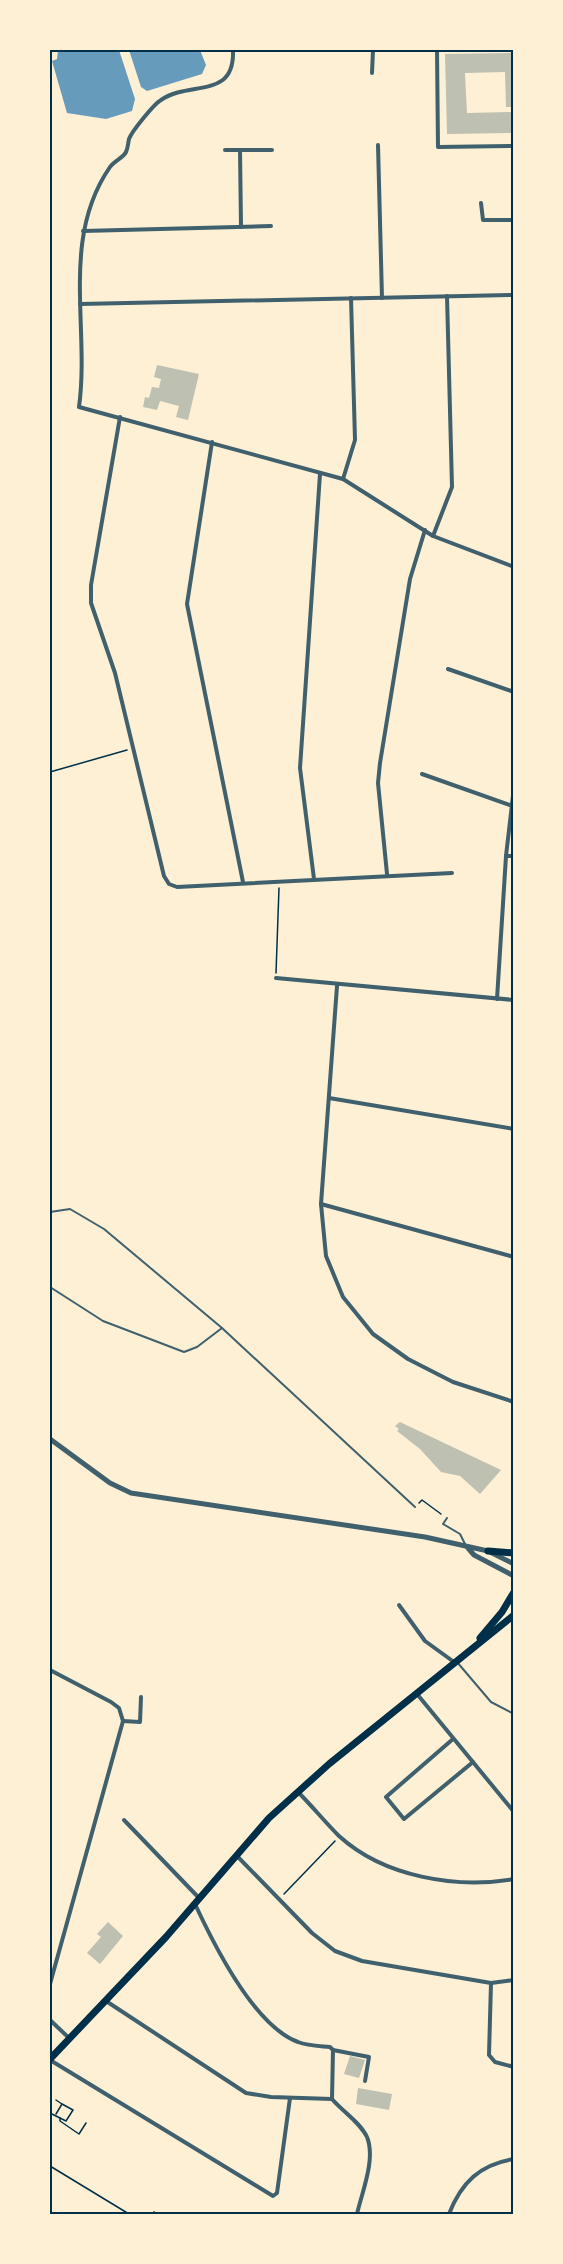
<svg xmlns="http://www.w3.org/2000/svg" width="563" height="2264" font-family="Arial,sans-serif">
<style>
.water{fill:#669bbc}
.building{fill:#bec0b2}
.lines{fill:none;stroke-linecap:round;stroke-linejoin:round}
.path{stroke:#003049;stroke-width:1.5}
.service{stroke:#3f606c;stroke-width:2}
.minor{stroke:#3f606c;stroke-width:4}
.tertiary{stroke:#3f606c;stroke-width:5}
.primary{stroke:#003049;stroke-width:7}
.neatline{fill:none;stroke:#003049;stroke-width:2}
</style>
<rect width="100%" height="100%" fill="#fdf0d5"/>
<g class="water">
<path d="M 58,50 L 119,50 L 135,99 L 132,111 L 106,119 L 67,113 L 52,61 L 57,59 Z"/>
<path d="M 129,50 L 200,50 L 206,65 L 202,74 L 147,91 L 141,87 Z"/>
</g>
<g class="building">
<path d="M 514,53 L 514,107 L 506,107 L 505,72 L 465,73 L 467,113 L 513,112 L 513,133 L 447,134 L 445,54 Z"/>
<path d="M 157,365 L 199,374 L 188,420 L 176,417 L 179,406 L 160,401 L 157,410 L 143,407 L 145,397 L 149,398 L 152,387 L 159,388 L 161,379 L 154,377 Z"/>
<path d="M 400,1422 L 501,1470 L 480,1494 L 460,1476 L 441,1472 L 420,1449 L 397,1431 L 399,1429 L 395,1426 Z"/>
<path d="M 108,1922 L 123,1936 L 100,1964 L 87,1953 L 101,1937 L 97,1934 Z"/>
<path d="M 350,2056 L 365,2060 L 359,2078 L 344,2074 Z"/>
<path d="M 358,2088 L 392,2094 L 389,2110 L 356,2104 Z"/>
</g>
<g class="lines">
<g class="path">
<path d="M 50,772 L 127,750"/>
<path d="M 276,973 L 279,888"/>
<path d="M 419,1503 L 422,1500 L 441,1514"/>
<path d="M 284,1894 L 335,1841"/>
<path d="M 50,2113 L 66,2121 L 73,2110 L 62,2104"/>
<path d="M 56,2114 L 62,2104 L 56,2100"/>
<path d="M 60,2118 L 60,2121 L 79,2134 L 86,2123"/>
<path d="M 50,2166 L 129,2214"/>
</g>
<g class="service">
<path d="M 50,1212 L 70,1209 L 104,1229 L 222,1328 L 415,1507"/>
<path d="M 50,1287 L 103,1321 L 184,1352 L 197,1347 L 222,1328"/>
<path d="M 447,1518 L 443,1524 L 460,1534 L 465,1544"/>
<path d="M 457,1662 L 491,1702 L 514,1714"/>
<path d="M 154,2212 L 157,2214"/>
</g>
<g class="minor">
<path d="M 233,50 C 235,100 190,80 161,100 C 154,104 132,131 129,139 C 128,143 128,148 126,152 C 123,158 114,161 110,167 C 60,239 90,327 79,407 L 343,479 L 433,536 L 514,567"/>
<path d="M 437,50 L 438,147 L 514,146"/>
<path d="M 372,73 L 373,50"/>
<path d="M 378,145 L 382,298"/>
<path d="M 225,150 L 240,150"/>
<path d="M 481,203 L 483,220 L 514,220"/>
<path d="M 241,227 L 240,150 L 272,150"/>
<path d="M 83,231 L 271,226"/>
<path d="M 80,304 L 514,295"/>
<path d="M 120,417 L 91,585 L 91,603 L 115,673 L 164,876 L 169,884 L 177,887 L 452,873"/>
<path d="M 212,442 L 187,604 L 243,882"/>
<path d="M 343,479 L 355,440 L 351,298"/>
<path d="M 433,536 L 452,487 L 447,296"/>
<path d="M 448,669 L 514,692"/>
<path d="M 422,774 L 510,805"/>
<path d="M 506,856 L 514,856"/>
<path d="M 387,874 L 378,783 L 380,763 L 410,579 L 425,530"/>
<path d="M 314,879 L 300,768 L 320,474"/>
<path d="M 276,978 L 514,1000"/>
<path d="M 337,986 L 321,1204 L 326,1256 L 343,1297 L 373,1334 L 408,1359 L 453,1382 L 514,1402"/>
<path d="M 497,999 L 506,856 L 514,787"/>
<path d="M 329,1098 L 514,1129"/>
<path d="M 321,1204 L 514,1257"/>
<path d="M 399,1605 L 425,1641 L 454,1662"/>
<path d="M 50,1670 L 111,1702 L 119,1708 L 123,1721 L 50,1984"/>
<path d="M 417,1694 L 514,1812"/>
<path d="M 123,1721 L 140,1722 L 141,1697"/>
<path d="M 453,1739 L 386,1797 L 404,1819 L 473,1762"/>
<path d="M 298,1792 C 312,1806 325,1822 339,1836 C 384,1877 456,1889 514,1879"/>
<path d="M 124,1820 L 200,1899"/>
<path d="M 237,1856 L 312,1933 L 335,1951 L 362,1961 L 491,1983 L 514,1980"/>
<path d="M 195,1904 C 214,1945 254,2026 298,2042 C 308,2046 320,2046 330,2047 L 333,2050 L 332,2099 C 342,2111 360,2122 367,2137 C 376,2159 362,2192 357,2214"/>
<path d="M 491,1983 L 489,2055 L 495,2062 L 514,2067"/>
<path d="M 106,2001 L 246,2093 L 271,2097 L 332,2099"/>
<path d="M 50,2020 L 69,2038"/>
<path d="M 333,2050 L 369,2057 L 365,2081"/>
<path d="M 50,2060 L 273,2196 L 277,2193 L 290,2098"/>
<path d="M 449,2214 C 461,2183 480,2164 514,2159"/>
</g>
<g class="tertiary">
<path d="M 50,1439 L 110,1483 L 131,1493 L 425,1537 L 488,1551 L 514,1564"/>
<path d="M 468,1548 L 474,1555 L 514,1576"/>
</g>
<g class="primary">
<path d="M 488,1551 L 514,1553"/>
<path d="M 480,1638 L 502,1612 L 514,1592"/>
<path d="M 50,2059 L 166,1937 L 269,1818 L 329,1764 L 514,1615"/>
</g>
</g>
<rect width="563" height="2264" fill="none" stroke="#fdf0d5" stroke-width="102"/>
<rect x="51" y="51" width="461" height="2162" class="neatline"/>
</svg>
